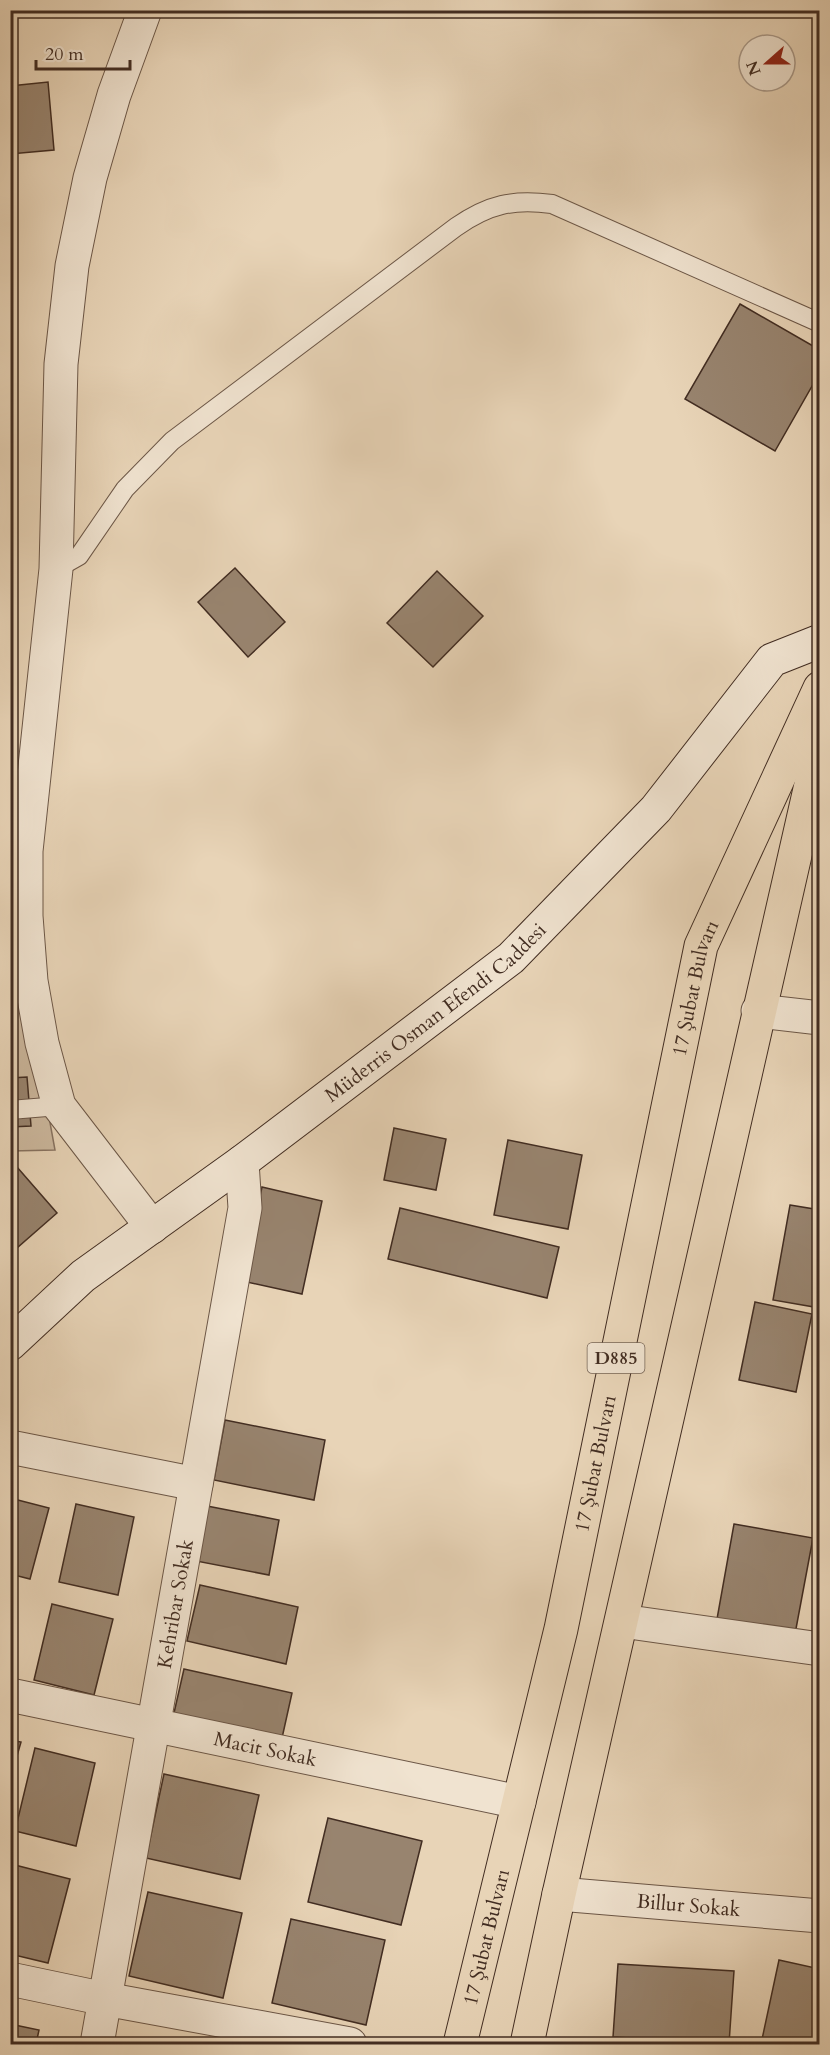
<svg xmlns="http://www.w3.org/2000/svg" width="830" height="2055" font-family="Cardo,serif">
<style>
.green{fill:#ccb89e;stroke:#877260;stroke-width:1.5}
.building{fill:#98846f;stroke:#422d22;stroke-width:1.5}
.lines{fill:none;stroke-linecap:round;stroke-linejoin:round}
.lane-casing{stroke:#6c5747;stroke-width:20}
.street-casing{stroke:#6c5747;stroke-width:35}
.secondary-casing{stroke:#422d22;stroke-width:35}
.highway-casing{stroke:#422d22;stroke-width:35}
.lane{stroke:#f0e3d0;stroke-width:18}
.street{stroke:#f0e3d0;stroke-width:33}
.secondary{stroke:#f0e3d0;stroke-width:33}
.highway{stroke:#e8d4b7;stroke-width:33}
.labels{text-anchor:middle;stroke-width:6;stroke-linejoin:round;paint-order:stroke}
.shield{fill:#f0e3d0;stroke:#766456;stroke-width:1.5}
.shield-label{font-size:18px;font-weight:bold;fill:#422d22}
.street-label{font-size:20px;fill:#422d22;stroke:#f0e3d0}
</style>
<rect width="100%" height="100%" fill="#e8d4b7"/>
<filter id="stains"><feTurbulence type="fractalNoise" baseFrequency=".00333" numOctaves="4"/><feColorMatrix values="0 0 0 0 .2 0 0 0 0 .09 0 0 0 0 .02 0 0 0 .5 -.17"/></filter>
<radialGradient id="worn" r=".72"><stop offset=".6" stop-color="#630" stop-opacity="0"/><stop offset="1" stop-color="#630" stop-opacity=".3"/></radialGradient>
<path class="green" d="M 10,687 L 36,1046 L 55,1150 L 11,1151 Z"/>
<g class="building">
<path d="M 48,82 L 54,150 L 10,154 L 10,86 Z"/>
<path d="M 740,304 L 820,350 L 820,372 L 775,451 L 685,399 Z"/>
<path d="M 235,568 L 285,622 L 248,657 L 198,602 Z"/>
<path d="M 437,571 L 483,616 L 433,667 L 387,623 Z"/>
<path d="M 27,1077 L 31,1126 L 10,1127 L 10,1078 Z"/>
<path d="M 394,1128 L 446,1139 L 436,1190 L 384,1180 Z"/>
<path d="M 508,1140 L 582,1155 L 568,1229 L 494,1215 Z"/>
<path d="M 10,1159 L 57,1213 L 10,1254 Z"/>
<path d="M 262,1187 L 322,1201 L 302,1294 L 242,1281 Z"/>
<path d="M 790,1205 L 820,1210 L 820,1308 L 773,1300 Z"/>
<path d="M 400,1208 L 559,1247 L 547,1298 L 388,1259 Z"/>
<path d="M 755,1302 L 812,1314 L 796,1392 L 739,1380 Z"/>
<path d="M 225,1420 L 325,1440 L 314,1500 L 214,1480 Z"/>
<path d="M 10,1498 L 49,1508 L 30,1579 L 10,1574 Z"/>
<path d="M 76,1504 L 134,1517 L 118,1595 L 59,1582 Z"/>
<path d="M 207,1506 L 279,1520 L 269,1575 L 196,1561 Z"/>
<path d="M 734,1524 L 813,1538 L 795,1634 L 717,1619 Z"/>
<path d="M 200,1585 L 298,1607 L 286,1664 L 187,1641 Z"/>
<path d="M 52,1604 L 113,1619 L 94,1695 L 34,1680 Z"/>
<path d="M 184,1669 L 292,1693 L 282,1738 L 174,1713 Z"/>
<path d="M 10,1740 L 21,1742 L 10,1780 Z"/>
<path d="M 35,1748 L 95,1763 L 76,1846 L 15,1831 Z"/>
<path d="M 164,1774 L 259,1795 L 240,1879 L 146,1858 Z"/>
<path d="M 328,1818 L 422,1841 L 401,1925 L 308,1902 Z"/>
<path d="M 11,1864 L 70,1879 L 48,1963 L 10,1954 Z"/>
<path d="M 148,1892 L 242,1913 L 223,1998 L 129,1976 Z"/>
<path d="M 291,1919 L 385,1940 L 366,2025 L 272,2003 Z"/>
<path d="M 779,1960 L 820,1969 L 820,2034 L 817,2044 L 761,2044 Z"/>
<path d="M 618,1964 L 734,1971 L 729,2044 L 613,2037 Z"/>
<path d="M 10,2024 L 39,2030 L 36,2044 L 10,2044 Z"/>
</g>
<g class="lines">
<defs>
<g id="lane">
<path d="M 56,569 L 79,556 L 125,489 L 172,441 L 456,227 C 489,204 513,199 552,204 L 820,323"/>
<path d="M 10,1110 L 59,1106"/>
</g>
<g id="street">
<path d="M 145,10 L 114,95 L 90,178 L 72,266 L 61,364 L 56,569 L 26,851 L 26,916 L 31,981 L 42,1043 L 59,1106 L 152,1227"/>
<path d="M 758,1011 L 820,1018"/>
<path d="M 10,1447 L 196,1484"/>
<path d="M 622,1621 L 820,1649"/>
<path id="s1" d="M 10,1695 L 519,1802"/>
<path id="s2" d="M 559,1894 L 820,1916"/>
<path d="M 10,1979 L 105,1999 L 350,2044"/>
<path id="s3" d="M 97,2044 L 245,1208 L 242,1162"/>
</g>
<g id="secondary">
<path id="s4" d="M 10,1344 L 83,1276 L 242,1162 L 511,958 L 656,809 L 772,660 L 820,641"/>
</g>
<g id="highway">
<path id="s5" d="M 460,2044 L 561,1629 L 701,946 L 820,688"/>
<path d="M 527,2044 L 559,1894 L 820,745"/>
</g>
</defs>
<use href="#lane" class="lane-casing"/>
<use href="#street" class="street-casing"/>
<use href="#secondary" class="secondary-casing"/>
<use href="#highway" class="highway-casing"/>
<use href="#lane" class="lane"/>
<use href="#street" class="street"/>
<use href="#secondary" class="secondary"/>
<use href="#highway" class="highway"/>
</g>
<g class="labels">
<rect class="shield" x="587.5" y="1343" width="57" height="30" rx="4.5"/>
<g class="shield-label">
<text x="616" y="1364">D885</text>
</g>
<g class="street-label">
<text dy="7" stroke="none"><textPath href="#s5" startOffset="1082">17 Şubat Bulvarı</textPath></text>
<text dy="7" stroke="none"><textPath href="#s4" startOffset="540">Müderris Osman Efendi Caddesi</textPath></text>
<text dy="7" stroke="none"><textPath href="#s5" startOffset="596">17 Şubat Bulvarı</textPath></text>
<text dy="7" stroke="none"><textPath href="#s3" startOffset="447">Kehribar Sokak</textPath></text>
<text dy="7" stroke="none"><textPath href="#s1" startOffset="261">Macit Sokak</textPath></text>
<text dy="7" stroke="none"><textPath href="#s2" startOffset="130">Billur Sokak</textPath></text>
<text dy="7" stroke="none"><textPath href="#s5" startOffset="110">17 Şubat Bulvarı</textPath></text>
</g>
</g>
<rect width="830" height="2055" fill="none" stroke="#e8d4b7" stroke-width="36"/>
<rect x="12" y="12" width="806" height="2031" fill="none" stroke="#422d22" stroke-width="3"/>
<rect x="18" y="18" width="794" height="2019" fill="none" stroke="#422d22" stroke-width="1.5"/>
<g transform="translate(767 63) rotate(249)"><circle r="28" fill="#f0e3d0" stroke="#aa9a8a" stroke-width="1.5"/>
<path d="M0-4.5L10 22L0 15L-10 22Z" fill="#8f2418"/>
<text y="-9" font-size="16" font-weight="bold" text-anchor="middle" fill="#422d22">N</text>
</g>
<path d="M36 60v9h94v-9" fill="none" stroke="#422d22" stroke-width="3"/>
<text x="45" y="60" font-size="18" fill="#422d22" stroke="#f0e3d0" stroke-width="4.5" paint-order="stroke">20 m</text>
<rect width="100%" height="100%" filter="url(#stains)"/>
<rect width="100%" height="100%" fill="url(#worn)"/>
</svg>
